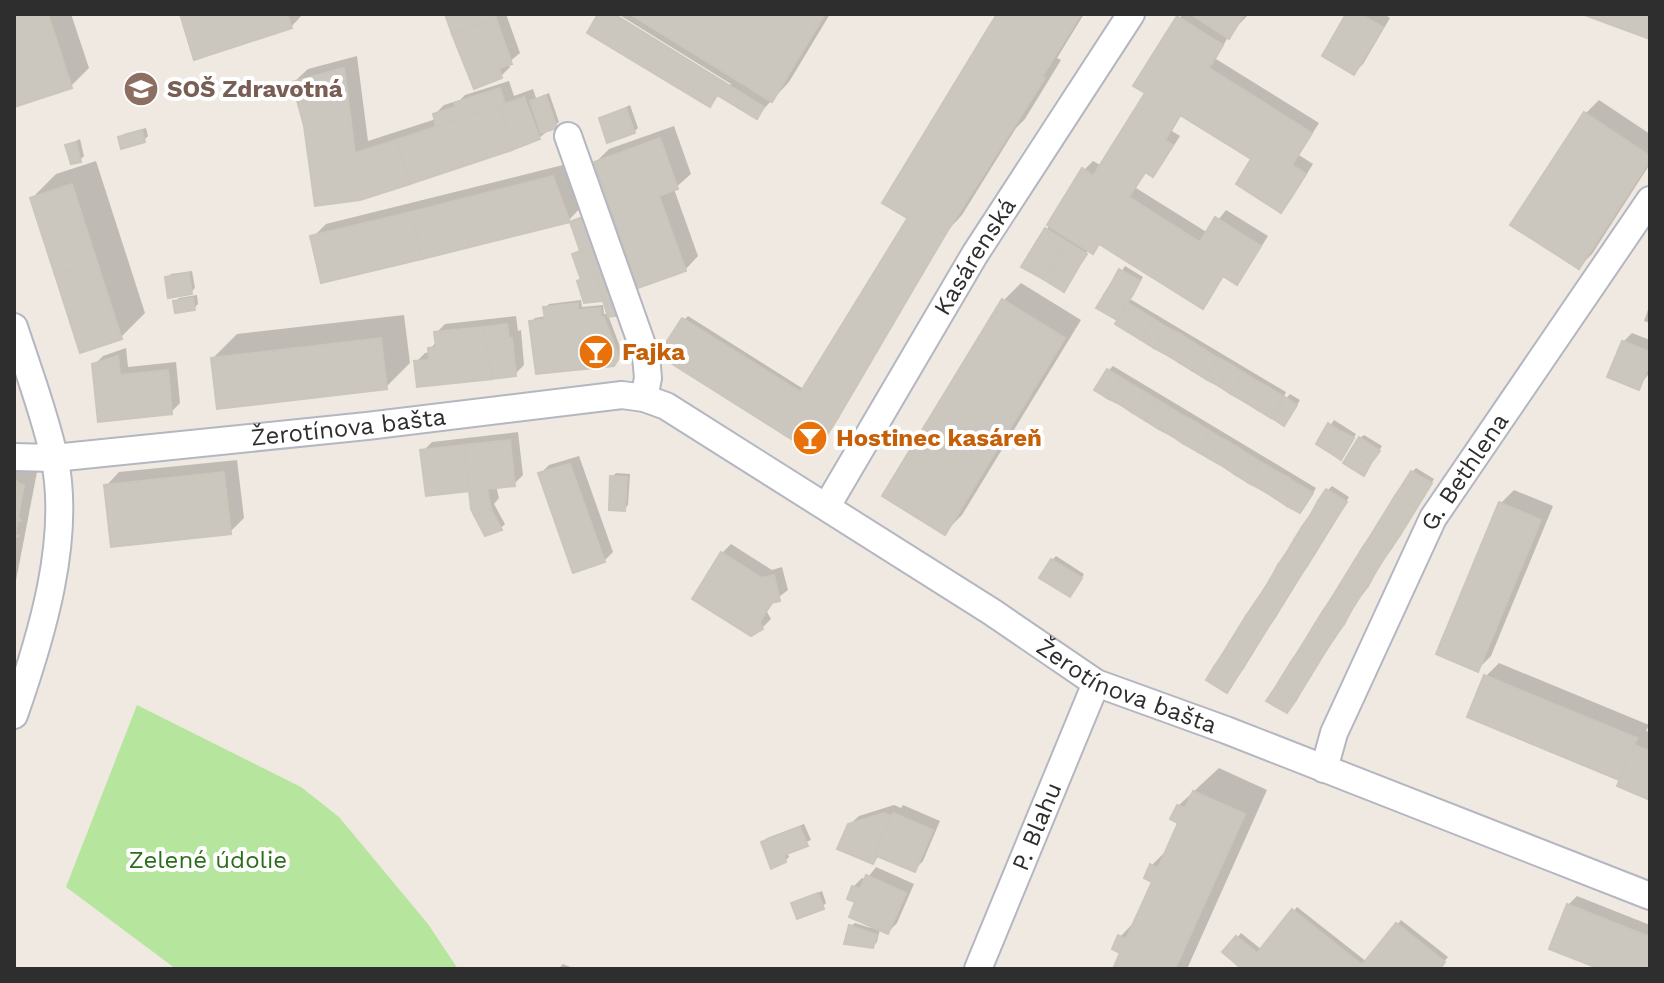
<svg xmlns="http://www.w3.org/2000/svg" width="1664" height="983" font-family="'Work Sans',sans-serif">
<style>
.green{fill:#b6e59e}
.shadow{fill:#0003}
.building{fill:#cbc7bf;stroke:#cbc5ba;stroke-width:2}
.lines{fill:none;stroke-linecap:round;stroke-linejoin:round}
.minor-casing{stroke:#b4b7c1;stroke-width:30}
.minor{stroke:#fff;stroke-width:26}
.labels{text-anchor:middle;stroke-width:8;stroke-linejoin:round;paint-order:stroke}
.education-label{font-size:24px;font-weight:bold;fill:#785e54;stroke:#fff;text-anchor:start}
.street-label{font-size:24px;fill:#2e2e2e;stroke:#fff}
.food-label{font-size:24px;font-weight:bold;fill:#c56008;stroke:#fff;text-anchor:start}
.park-label{font-size:24px;fill:#2c6e1b;stroke:#fff}
</style>
<rect width="100%" height="100%" fill="#efe9e1"/>
<path class="green" d="M 137,705 L 301,787 L 339,817 L 428,924 L 458,969 L 176,969 L 66,887 Z"/>
<g class="shadow">
<path d="M 14,14 L 71,14 L 89,68 L 71,86 L 14,105 Z"/>
<path d="M 182,14 L 303,14 L 291,27 Z"/>
<path d="M 447,14 L 506,14 L 520,53 L 508,63 L 510,67 L 501,76 Z"/>
<path d="M 601,14 L 610,14 L 728,87 L 731,84 L 618,14 L 830,14 L 789,82 L 757,116 L 720,94 L 710,105 Z"/>
<path d="M 999,14 L 1084,14 L 1057,58 L 1061,60 L 1025,119 L 1016,128 L 962,215 L 949,229 L 819,447 L 684,320 L 688,316 L 805,390 L 914,211 Z"/>
<path d="M 1182,14 L 1249,14 L 1229,35 L 1216,59 L 1319,123 L 1299,155 L 1313,164 L 1290,201 L 1281,210 L 1254,159 L 1182,114 L 1172,131 L 1180,136 L 1161,166 L 1152,175 L 1147,171 L 1136,188 L 1208,233 L 1226,210 L 1268,236 L 1245,273 L 1236,282 L 1225,275 L 1202,306 L 1101,243 L 1093,251 L 1089,249 L 1067,286 L 1024,266 L 1084,170 L 1093,161 L 1102,166 L 1148,92 Z"/>
<path d="M 1349,14 L 1384,14 L 1390,18 L 1363,64 L 1354,73 Z"/>
<path d="M 357,56 L 368,141 L 436,119 L 435,114 L 444,105 L 460,100 L 465,95 L 509,81 L 514,96 L 533,89 L 536,98 L 549,93 L 559,122 L 539,138 L 360,198 L 306,126 L 294,82 L 308,69 Z"/>
<path d="M 1599,100 L 1650,134 L 1650,164 L 1592,254 L 1579,267 L 1585,114 Z"/>
<path d="M 630,105 L 638,128 L 634,132 L 601,119 Z"/>
<path d="M 674,126 L 691,174 L 674,189 L 698,256 L 685,270 L 596,162 L 609,149 Z"/>
<path d="M 146,128 L 148,136 L 144,140 L 120,138 L 124,134 Z"/>
<path d="M 80,139 L 84,156 L 80,160 L 68,145 Z"/>
<path d="M 96,161 L 145,313 L 121,337 L 32,198 L 56,174 Z"/>
<path d="M 567,164 L 582,206 L 569,220 L 313,237 L 326,224 Z"/>
<path d="M 589,214 L 626,310 L 608,315 L 622,352 L 617,360 L 531,322 L 535,318 L 546,316 L 545,308 L 549,304 L 581,300 L 582,307 L 603,305 L 604,314 L 609,314 L 604,299 L 585,301 L 583,279 L 574,254 L 581,249 L 572,220 Z"/>
<path d="M 1125,266 L 1143,277 L 1130,299 L 1286,392 L 1281,404 L 1290,394 L 1300,400 L 1288,419 L 1284,423 L 1118,324 L 1120,320 L 1099,307 Z"/>
<path d="M 192,271 L 195,288 L 191,292 L 167,278 L 171,274 Z"/>
<path d="M 1021,283 L 1081,320 L 962,515 L 944,533 L 1003,301 Z"/>
<path d="M 197,295 L 198,304 L 194,308 L 175,302 L 179,298 Z"/>
<path d="M 1650,304 L 1650,323 L 1644,321 Z"/>
<path d="M 404,315 L 410,363 L 386,387 L 213,358 L 237,334 Z"/>
<path d="M 516,316 L 518,331 L 521,330 L 524,365 L 515,374 L 416,362 L 425,353 L 430,352 L 430,349 L 437,341 L 436,333 L 445,324 Z"/>
<path d="M 1632,333 L 1650,340 L 1650,372 L 1638,388 L 1623,342 Z"/>
<path d="M 126,348 L 128,367 L 176,362 L 180,403 L 171,412 L 94,365 L 103,356 Z"/>
<path d="M 1113,366 L 1316,488 L 1304,507 L 1300,511 L 1109,370 Z"/>
<path d="M 1334,420 L 1356,434 L 1345,453 L 1318,443 Z"/>
<path d="M 518,432 L 523,475 L 514,484 L 496,486 L 499,498 L 494,504 L 505,524 L 501,528 L 470,489 L 427,494 L 423,451 L 432,442 Z"/>
<path d="M 1364,435 L 1382,446 L 1367,469 L 1360,438 Z"/>
<path d="M 579,456 L 613,552 L 604,561 L 540,474 L 549,465 Z"/>
<path d="M 237,460 L 244,518 L 230,532 L 106,486 L 119,472 Z"/>
<path d="M 14,467 L 37,472 L 14,591 Z"/>
<path d="M 1416,468 L 1434,479 L 1291,707 L 1412,472 Z"/>
<path d="M 616,473 L 630,474 L 628,505 L 624,509 L 612,477 Z"/>
<path d="M 1332,486 L 1349,497 L 1231,687 L 1328,490 Z"/>
<path d="M 1514,490 L 1553,506 L 1491,656 L 1477,670 L 1501,503 Z"/>
<path d="M 731,544 L 772,570 L 782,567 L 788,590 L 775,600 L 767,612 L 771,619 L 762,628 L 722,553 Z"/>
<path d="M 1056,556 L 1084,574 L 1074,591 L 1052,560 Z"/>
<path d="M 1499,663 L 1649,725 L 1646,731 L 1650,732 L 1650,798 L 1622,779 L 1469,716 L 1486,676 Z"/>
<path d="M 1219,768 L 1267,790 L 1187,969 L 1114,969 L 1122,952 L 1120,937 L 1137,919 L 1155,881 L 1152,865 L 1169,848 L 1181,822 L 1178,806 Z"/>
<path d="M 894,805 L 901,808 L 903,805 L 940,821 L 923,861 L 914,870 L 880,855 L 873,862 L 849,825 L 859,816 Z"/>
<path d="M 804,824 L 811,840 L 787,851 L 789,857 L 785,861 L 763,842 L 767,838 Z"/>
<path d="M 876,867 L 914,884 L 897,923 L 888,932 L 880,929 L 877,942 L 873,946 L 851,926 L 855,923 L 871,928 L 872,925 L 858,901 L 853,887 L 862,878 L 866,880 Z"/>
<path d="M 822,891 L 826,903 L 822,907 L 793,904 Z"/>
<path d="M 1577,896 L 1650,925 L 1650,969 L 1605,969 L 1568,905 Z"/>
<path d="M 1297,907 L 1367,962 L 1401,920 L 1448,957 L 1438,969 L 1245,969 L 1225,952 L 1241,933 L 1262,950 Z"/>
<path d="M 563,964 L 575,969 L 558,969 Z"/>
</g>
<g class="building">
<path d="M 14,14 L 48,14 L 72,88 L 14,107 Z"/>
<path d="M 180,14 L 287,14 L 292,28 L 194,60 Z"/>
<path d="M 445,14 L 495,14 L 496,18 L 452,34 Z"/>
<path d="M 598,14 L 614,14 L 764,107 L 757,119 L 717,95 L 710,107 L 587,33 Z"/>
<path d="M 630,14 L 825,14 L 772,102 Z"/>
<path d="M 997,14 L 1081,14 L 1042,77 L 981,40 Z"/>
<path d="M 1191,14 L 1244,14 L 1229,39 Z"/>
<path d="M 1346,14 L 1360,14 L 1383,27 L 1354,75 L 1322,56 Z"/>
<path d="M 1582,14 L 1650,14 L 1650,39 Z"/>
<path d="M 1177,16 L 1223,45 L 1209,68 L 1312,133 L 1292,165 L 1306,174 L 1281,213 L 1236,184 L 1251,159 L 1180,115 L 1165,140 L 1173,145 L 1153,177 L 1145,172 L 1129,197 L 1200,242 L 1215,217 L 1261,246 L 1237,285 L 1223,276 L 1203,309 L 1099,244 L 1093,254 L 1047,225 L 1082,168 L 1093,176 L 1145,93 L 1133,86 Z"/>
<path d="M 496,18 L 512,64 L 499,68 L 502,78 L 474,89 L 452,34 Z"/>
<path d="M 981,40 L 1045,78 L 945,235 L 910,214 L 907,218 L 882,203 Z"/>
<path d="M 344,68 L 355,153 L 396,140 L 410,184 L 360,200 L 315,206 L 304,126 L 292,82 Z"/>
<path d="M 500,88 L 505,104 L 436,127 L 433,114 L 455,107 L 454,103 Z"/>
<path d="M 546,96 L 557,128 L 541,133 L 530,101 Z"/>
<path d="M 524,97 L 540,139 L 512,150 L 499,106 Z"/>
<path d="M 499,106 L 512,150 L 410,184 L 396,140 Z"/>
<path d="M 626,108 L 635,133 L 607,143 L 599,118 Z"/>
<path d="M 1584,112 L 1650,156 L 1650,160 L 1579,269 L 1510,225 Z"/>
<path d="M 142,130 L 145,142 L 121,149 L 118,137 Z"/>
<path d="M 660,138 L 678,189 L 659,196 L 686,271 L 638,288 L 594,162 Z"/>
<path d="M 76,142 L 81,162 L 71,164 L 65,145 Z"/>
<path d="M 553,176 L 570,222 L 422,259 L 411,212 Z"/>
<path d="M 72,184 L 97,262 L 55,275 L 30,198 Z"/>
<path d="M 411,212 L 422,259 L 321,283 L 310,236 Z"/>
<path d="M 910,214 L 945,235 L 839,416 L 800,393 Z"/>
<path d="M 585,217 L 596,245 L 580,251 L 570,222 Z"/>
<path d="M 1045,228 L 1066,241 L 1058,254 L 1037,241 Z"/>
<path d="M 1037,241 L 1058,254 L 1050,267 L 1029,254 Z"/>
<path d="M 1066,241 L 1087,254 L 1079,266 L 1058,254 Z"/>
<path d="M 596,245 L 606,271 L 581,280 L 572,254 Z"/>
<path d="M 1029,254 L 1050,267 L 1043,279 L 1021,267 Z"/>
<path d="M 1058,254 L 1079,266 L 1071,280 L 1050,267 Z"/>
<path d="M 97,262 L 122,339 L 80,353 L 55,275 Z"/>
<path d="M 1050,267 L 1071,280 L 1064,292 L 1043,279 Z"/>
<path d="M 1119,269 L 1140,281 L 1133,294 L 1112,282 Z"/>
<path d="M 606,271 L 623,315 L 608,317 L 595,275 Z"/>
<path d="M 189,273 L 192,294 L 168,298 L 165,277 Z"/>
<path d="M 595,275 L 603,301 L 584,303 L 577,281 Z"/>
<path d="M 1112,282 L 1133,294 L 1125,307 L 1104,295 Z"/>
<path d="M 1104,295 L 1125,307 L 1117,320 L 1096,308 Z"/>
<path d="M 193,298 L 195,310 L 175,313 L 173,301 Z"/>
<path d="M 1002,299 L 1065,338 L 945,535 L 882,496 Z"/>
<path d="M 578,303 L 578,310 L 600,308 L 601,317 L 604,317 L 619,358 L 614,366 L 536,374 L 529,321 L 545,319 L 543,307 Z"/>
<path d="M 1128,303 L 1141,311 L 1128,332 L 1115,324 Z"/>
<path d="M 1141,311 L 1154,319 L 1141,340 L 1128,332 Z"/>
<path d="M 682,318 L 839,416 L 815,454 L 658,355 Z"/>
<path d="M 1154,319 L 1166,327 L 1154,348 L 1141,340 Z"/>
<path d="M 507,324 L 509,338 L 512,338 L 516,376 L 492,379 L 483,327 Z"/>
<path d="M 483,327 L 492,379 L 417,387 L 414,361 L 429,360 L 428,348 L 436,347 L 434,332 Z"/>
<path d="M 1166,327 L 1180,334 L 1167,355 L 1154,348 Z"/>
<path d="M 1180,334 L 1193,342 L 1180,363 L 1167,355 Z"/>
<path d="M 381,338 L 387,389 L 217,409 L 211,358 Z"/>
<path d="M 1622,341 L 1650,352 L 1650,362 L 1639,390 L 1607,377 Z"/>
<path d="M 1193,342 L 1205,350 L 1193,371 L 1180,363 Z"/>
<path d="M 1205,350 L 1218,358 L 1206,379 L 1193,371 Z"/>
<path d="M 118,356 L 120,375 L 168,370 L 172,414 L 98,422 L 92,364 Z"/>
<path d="M 1218,358 L 1232,365 L 1219,386 L 1206,379 Z"/>
<path d="M 1232,365 L 1244,373 L 1231,394 L 1219,386 Z"/>
<path d="M 1107,369 L 1120,377 L 1107,398 L 1094,390 Z"/>
<path d="M 1244,373 L 1257,381 L 1245,402 L 1231,394 Z"/>
<path d="M 1120,377 L 1133,385 L 1121,405 L 1107,398 Z"/>
<path d="M 1257,381 L 1270,388 L 1258,410 L 1245,402 Z"/>
<path d="M 1133,385 L 1145,392 L 1133,413 L 1121,405 Z"/>
<path d="M 1270,388 L 1283,396 L 1271,418 L 1258,410 Z"/>
<path d="M 1145,392 L 1158,400 L 1146,421 L 1133,413 Z"/>
<path d="M 1285,397 L 1297,405 L 1284,426 L 1272,418 Z"/>
<path d="M 1158,400 L 1171,408 L 1159,429 L 1146,421 Z"/>
<path d="M 1171,408 L 1184,416 L 1172,436 L 1159,429 Z"/>
<path d="M 1184,416 L 1197,423 L 1184,444 L 1172,436 Z"/>
<path d="M 1197,423 L 1210,431 L 1198,452 L 1184,444 Z"/>
<path d="M 1328,423 L 1340,431 L 1329,452 L 1316,444 Z"/>
<path d="M 1210,431 L 1223,439 L 1210,459 L 1198,452 Z"/>
<path d="M 1340,431 L 1354,438 L 1341,460 L 1329,452 Z"/>
<path d="M 1359,437 L 1380,451 L 1371,463 L 1351,450 Z"/>
<path d="M 1223,439 L 1236,446 L 1224,467 L 1210,459 Z"/>
<path d="M 510,440 L 515,486 L 487,489 L 491,509 L 474,515 L 471,509 L 464,445 Z"/>
<path d="M 464,445 L 469,491 L 426,496 L 420,450 Z"/>
<path d="M 1236,446 L 1248,454 L 1236,475 L 1224,467 Z"/>
<path d="M 1351,450 L 1371,463 L 1364,476 L 1343,463 Z"/>
<path d="M 1248,454 L 1261,462 L 1249,483 L 1236,475 Z"/>
<path d="M 1261,462 L 1274,470 L 1262,490 L 1249,483 Z"/>
<path d="M 570,464 L 605,562 L 573,573 L 538,473 Z"/>
<path d="M 1274,470 L 1287,477 L 1275,498 L 1262,490 Z"/>
<path d="M 1411,471 L 1432,483 L 1424,496 L 1403,484 Z"/>
<path d="M 224,472 L 231,534 L 111,547 L 104,485 Z"/>
<path d="M 610,476 L 627,477 L 625,511 L 609,510 Z"/>
<path d="M 1287,477 L 1300,485 L 1287,506 L 1275,498 Z"/>
<path d="M 16,480 L 18,483 L 24,485 L 18,518 L 22,521 L 18,520 L 15,535 L 20,536 L 15,537 L 14,540 L 14,483 Z"/>
<path d="M 1403,484 L 1424,496 L 1416,509 L 1395,496 Z"/>
<path d="M 1300,485 L 1313,493 L 1300,513 L 1287,506 Z"/>
<path d="M 1326,489 L 1347,502 L 1339,514 L 1318,501 Z"/>
<path d="M 1395,496 L 1416,509 L 1408,522 L 1387,509 Z"/>
<path d="M 1318,501 L 1339,514 L 1331,527 L 1311,514 Z"/>
<path d="M 1499,502 L 1541,520 L 1478,672 L 1436,654 Z"/>
<path d="M 491,509 L 502,530 L 485,536 L 474,515 Z"/>
<path d="M 1387,509 L 1408,522 L 1400,535 L 1379,522 Z"/>
<path d="M 1311,514 L 1331,527 L 1323,540 L 1302,527 Z"/>
<path d="M 1379,522 L 1400,535 L 1392,547 L 1371,535 Z"/>
<path d="M 1302,527 L 1323,540 L 1315,553 L 1294,540 Z"/>
<path d="M 1371,535 L 1392,547 L 1383,560 L 1363,547 Z"/>
<path d="M 1294,540 L 1315,553 L 1307,566 L 1287,552 Z"/>
<path d="M 1363,547 L 1383,560 L 1375,573 L 1355,560 Z"/>
<path d="M 721,552 L 762,578 L 774,575 L 780,601 L 771,603 L 760,622 L 763,629 L 751,636 L 692,599 Z"/>
<path d="M 1287,552 L 1307,566 L 1299,578 L 1278,565 Z"/>
<path d="M 1051,559 L 1082,578 L 1070,597 L 1039,578 Z"/>
<path d="M 1355,560 L 1375,573 L 1368,586 L 1347,573 Z"/>
<path d="M 1278,565 L 1299,578 L 1291,591 L 1271,578 Z"/>
<path d="M 1347,573 L 1368,586 L 1359,598 L 1339,586 Z"/>
<path d="M 1271,578 L 1291,591 L 1283,604 L 1263,591 Z"/>
<path d="M 1339,586 L 1359,598 L 1351,611 L 1331,599 Z"/>
<path d="M 1263,591 L 1283,604 L 1275,617 L 1254,604 Z"/>
<path d="M 1331,599 L 1351,611 L 1344,624 L 1323,611 Z"/>
<path d="M 1254,604 L 1275,617 L 1267,629 L 1246,616 Z"/>
<path d="M 1323,611 L 1344,624 L 1335,637 L 1315,624 Z"/>
<path d="M 1246,616 L 1267,629 L 1259,642 L 1238,629 Z"/>
<path d="M 1315,624 L 1335,637 L 1327,649 L 1307,637 Z"/>
<path d="M 1238,629 L 1259,642 L 1251,655 L 1230,642 Z"/>
<path d="M 1307,637 L 1327,649 L 1319,662 L 1299,650 Z"/>
<path d="M 1230,642 L 1251,655 L 1243,668 L 1222,655 Z"/>
<path d="M 1299,650 L 1319,662 L 1311,675 L 1291,662 Z"/>
<path d="M 1222,655 L 1243,668 L 1235,680 L 1214,667 Z"/>
<path d="M 1291,662 L 1311,675 L 1303,688 L 1283,675 Z"/>
<path d="M 1214,667 L 1235,680 L 1227,693 L 1206,680 Z"/>
<path d="M 1283,675 L 1303,688 L 1296,700 L 1275,688 Z"/>
<path d="M 1484,675 L 1637,738 L 1619,780 L 1467,717 Z"/>
<path d="M 1275,688 L 1296,700 L 1287,713 L 1266,701 Z"/>
<path d="M 1634,745 L 1650,751 L 1650,800 L 1617,786 Z"/>
<path d="M 1193,791 L 1245,814 L 1175,969 L 1113,969 L 1120,953 L 1112,949 L 1118,935 L 1126,939 L 1152,882 L 1144,878 L 1150,864 L 1158,868 L 1178,823 L 1170,819 L 1177,805 L 1185,808 Z"/>
<path d="M 884,813 L 891,816 L 874,855 L 877,856 L 873,864 L 837,849 L 848,824 Z"/>
<path d="M 893,813 L 933,830 L 915,872 L 874,855 Z"/>
<path d="M 800,827 L 808,846 L 784,855 L 786,862 L 771,869 L 761,842 Z"/>
<path d="M 866,875 L 906,893 L 888,934 L 849,917 L 855,902 L 847,899 L 852,886 L 860,889 Z"/>
<path d="M 818,893 L 824,909 L 797,919 L 791,903 Z"/>
<path d="M 1567,904 L 1650,937 L 1650,969 L 1600,969 L 1549,949 Z"/>
<path d="M 1292,909 L 1362,965 L 1396,923 L 1445,962 L 1440,969 L 1242,969 L 1222,952 L 1236,936 L 1257,953 Z"/>
<path d="M 849,925 L 877,935 L 873,948 L 844,944 Z"/>
</g>
<g class="lines">
<defs>
<g id="minor">
<path d="M 568,136 L 646,356 L 648,378 L 644,398"/>
<path d="M 14,327 C 28,370 44,412 54,456 C 72,538 41,638 14,715"/>
<path id="s1" d="M 14,457 L 54,458 L 367,426 L 622,395 L 644,398 L 666,406 L 992,612 L 1096,683 L 1226,730 L 1650,896"/>
<path id="s2" d="M 827,506 L 975,254 L 1131,14"/>
<path id="s3" d="M 1324,769 L 1334,733 L 1433,518 L 1650,200"/>
<path id="s4" d="M 978,969 L 1096,683"/>
</g>
</defs>
<use href="#minor" class="minor-casing"/>
<use href="#minor" class="minor"/>
</g>
<defs>
<symbol id="school-disc" viewBox="-11 -11 22 22"><circle r="9.5" fill="#8d6e63" stroke="#fff"/><path d="M0-5L7-2L0 1L-7-2ZM-4 1L0 2.5L4 1V4Q0 6-4 4Z" fill="#fff"/></symbol>
<symbol id="bar-disc" viewBox="-11 -11 22 22"><circle r="9.5" fill="#e8710a" stroke="#fff"/><path d="M-6-5H6L.8 .8V4.5H3.5V6h-7V4.5H-.8V.8Z" fill="#fff"/></symbol>
</defs>
<g fill-rule="evenodd">
<use href="#school-disc" x="121" y="69" width="40" height="40"/>
<use href="#bar-disc" x="576" y="332" width="40" height="40"/>
<use href="#bar-disc" x="790" y="418" width="40" height="40"/>
</g>
<g class="labels">
<g class="education-label">
<text x="167" y="97">SOŠ Zdravotná</text>
</g>
<g class="street-label">
<text dy="8" stroke="none"><textPath href="#s2" startOffset="290">Kasárenská</textPath></text>
<text dy="8" stroke="none"><textPath href="#s1" startOffset="336">Žerotínova bašta</textPath></text>
<text dy="8" stroke="none"><textPath href="#s3" startOffset="330">G. Bethlena</textPath></text>
<text dy="8" stroke="none"><textPath href="#s1" startOffset="1198">Žerotínova bašta</textPath></text>
<text dy="8" stroke="none"><textPath href="#s4" startOffset="154">P. Blahu</textPath></text>
</g>
<g class="food-label">
<text x="622" y="360">Fajka</text>
<text x="836" y="446">Hostinec kasáreň</text>
</g>
<g class="park-label">
<text x="208" y="868">Zelené údolie</text>
</g>
</g>
<rect width="1664" height="983" fill="none" stroke="#2e2e2e" stroke-width="32"/>
</svg>
